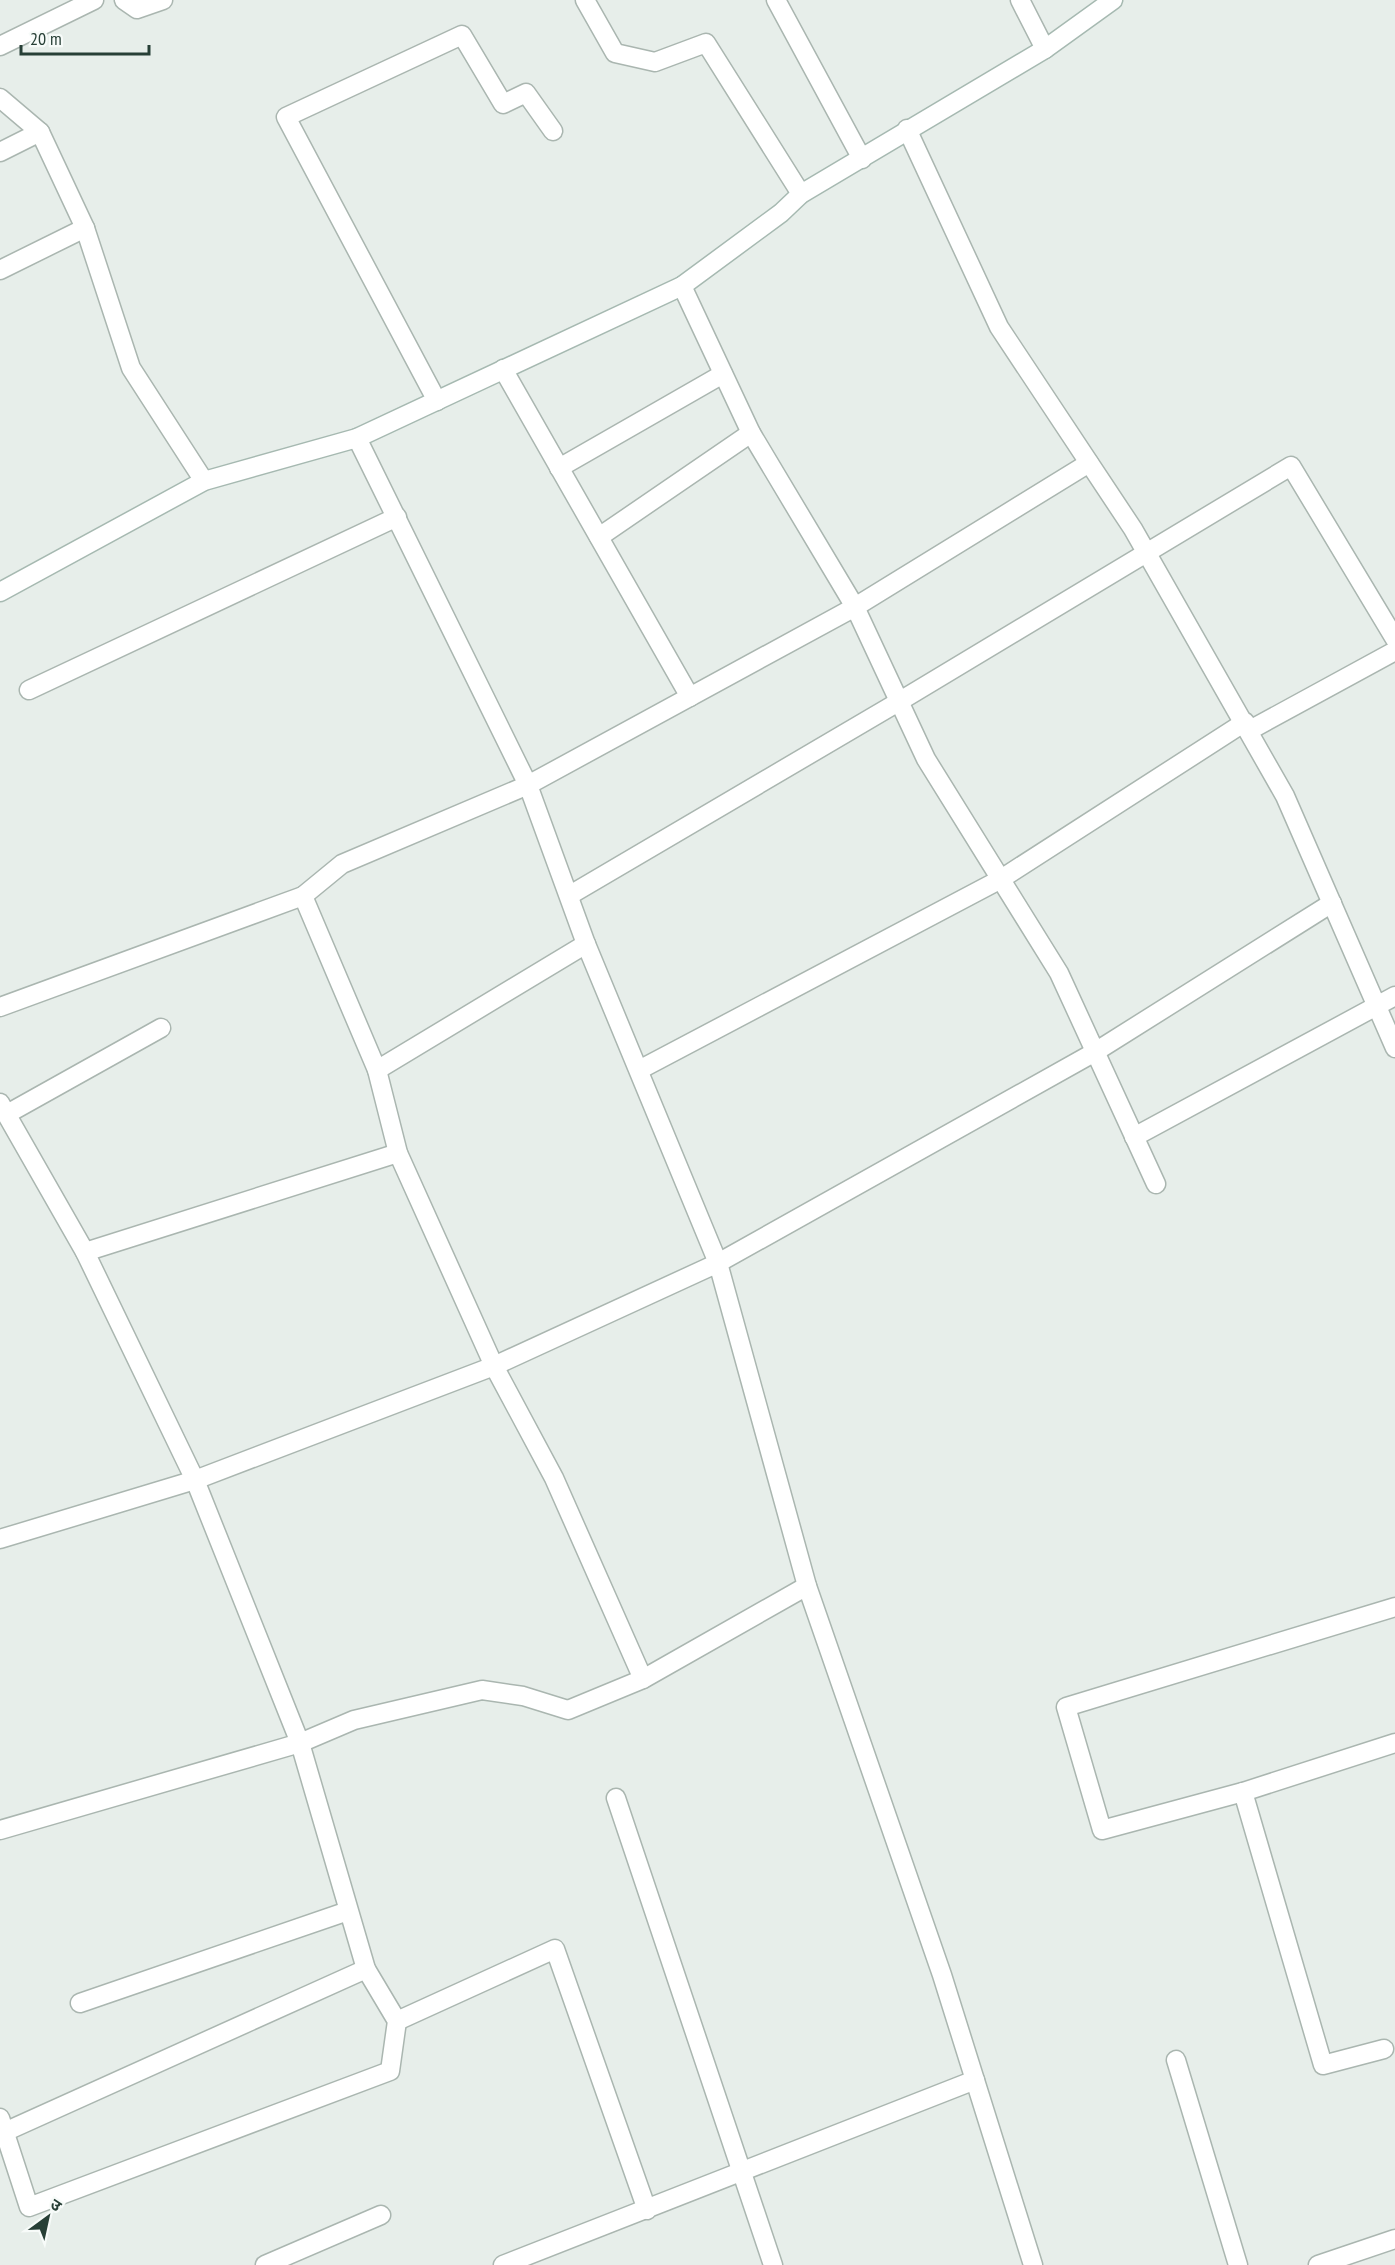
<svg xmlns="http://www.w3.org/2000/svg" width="1395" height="2265" font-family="'PT Sans Narrow','Noto Sans Devanagari',sans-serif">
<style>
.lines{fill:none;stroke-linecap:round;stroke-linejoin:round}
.minor-casing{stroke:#aab6b0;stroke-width:21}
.secondary-casing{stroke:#a6b9b1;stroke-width:21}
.minor{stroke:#fff;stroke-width:18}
.secondary{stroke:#fff;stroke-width:18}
</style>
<rect width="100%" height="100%" fill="#e7eeea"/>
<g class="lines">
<defs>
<g id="minor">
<path d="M 124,0 L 137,9 L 163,0"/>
<path d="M 585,0 L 615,53 L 655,62 L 706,43 L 801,194"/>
<path d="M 776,0 L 862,159"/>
<path d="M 1020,0 L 1045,49"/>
<path d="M 0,46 L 94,0"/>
<path d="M 0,98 L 40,132 L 85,228 L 131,368 L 204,481"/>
<path d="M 907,129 L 999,327 L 1133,529 L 1285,796 L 1395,1048"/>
<path d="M 0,152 L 40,132"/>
<path d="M 0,270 L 85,228"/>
<path d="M 682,286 L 751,433 L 855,607 L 926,759 L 1059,973 L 1156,1184"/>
<path d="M 503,369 L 690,697"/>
<path d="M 437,401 L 286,117 L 462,35 L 503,104 L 526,93 L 553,131"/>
<path d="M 357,438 L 528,785 L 586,944 L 718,1263 L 807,1586 L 942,1975 L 1033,2265"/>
<path d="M 559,468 L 723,374"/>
<path d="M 599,537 L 751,433"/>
<path d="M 29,690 L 397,517"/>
<path d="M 1250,730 L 1395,651"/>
<path d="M 570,895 L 900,701 L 1291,466 L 1395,639"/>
<path d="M 303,896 L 342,864 L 528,785 L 855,607 L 1089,463"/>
<path d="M 0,1007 L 303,896 L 377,1070 L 398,1153 L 494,1366 L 554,1478 L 643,1679"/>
<path d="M 377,1070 L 586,944"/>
<path d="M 639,1070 L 1001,879 L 1245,722"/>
<path d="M 0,1103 L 85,1252 L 195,1480 L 300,1743 L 366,1969 L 397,2021 L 390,2071 L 29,2207 L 0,2118"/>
<path d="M 7,1114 L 161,1028"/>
<path d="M 1134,1137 L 1395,996"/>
<path d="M 85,1252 L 398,1153"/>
<path d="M 0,1539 L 195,1480 L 494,1366 L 718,1263 L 1095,1052 L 1332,903"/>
<path d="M 1395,1607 L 1066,1707 L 1102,1830 L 1243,1792 L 1395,1743"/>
<path d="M 1243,1792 L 1323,2065 L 1384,2049"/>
<path d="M 616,1798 L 773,2265"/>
<path d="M 0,1830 L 300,1743 L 354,1720 L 482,1690 L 523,1696 L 568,1710 L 643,1679 L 807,1586"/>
<path d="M 80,2003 L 348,1911"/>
<path d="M 397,2021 L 555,1949 L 647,2210"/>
<path d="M 1176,2060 L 1238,2265"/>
<path d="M 0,2134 L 366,1969"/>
<path d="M 265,2265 L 381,2215"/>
<path d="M 503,2265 L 975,2080"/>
<path d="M 1318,2265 L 1395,2239"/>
</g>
<path id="secondary" d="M 0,592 L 204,481 L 357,438 L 682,286 L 781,213 L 801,194 L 1045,49 L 1113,0"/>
</defs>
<use href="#minor" class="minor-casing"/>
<use href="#secondary" class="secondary-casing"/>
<use href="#minor" class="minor"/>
<use href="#secondary" class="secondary"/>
</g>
<g transform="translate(48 2217) rotate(33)" stroke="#f7fbf9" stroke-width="4.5" paint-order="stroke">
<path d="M0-4.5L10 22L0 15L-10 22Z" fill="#273f36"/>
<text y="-9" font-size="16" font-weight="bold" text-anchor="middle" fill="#273f36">उ</text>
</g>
<path d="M21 45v9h128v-9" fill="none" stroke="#273f36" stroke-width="3"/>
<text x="30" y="45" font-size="18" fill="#273f36" stroke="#f7fbf9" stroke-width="4.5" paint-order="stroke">20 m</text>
</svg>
